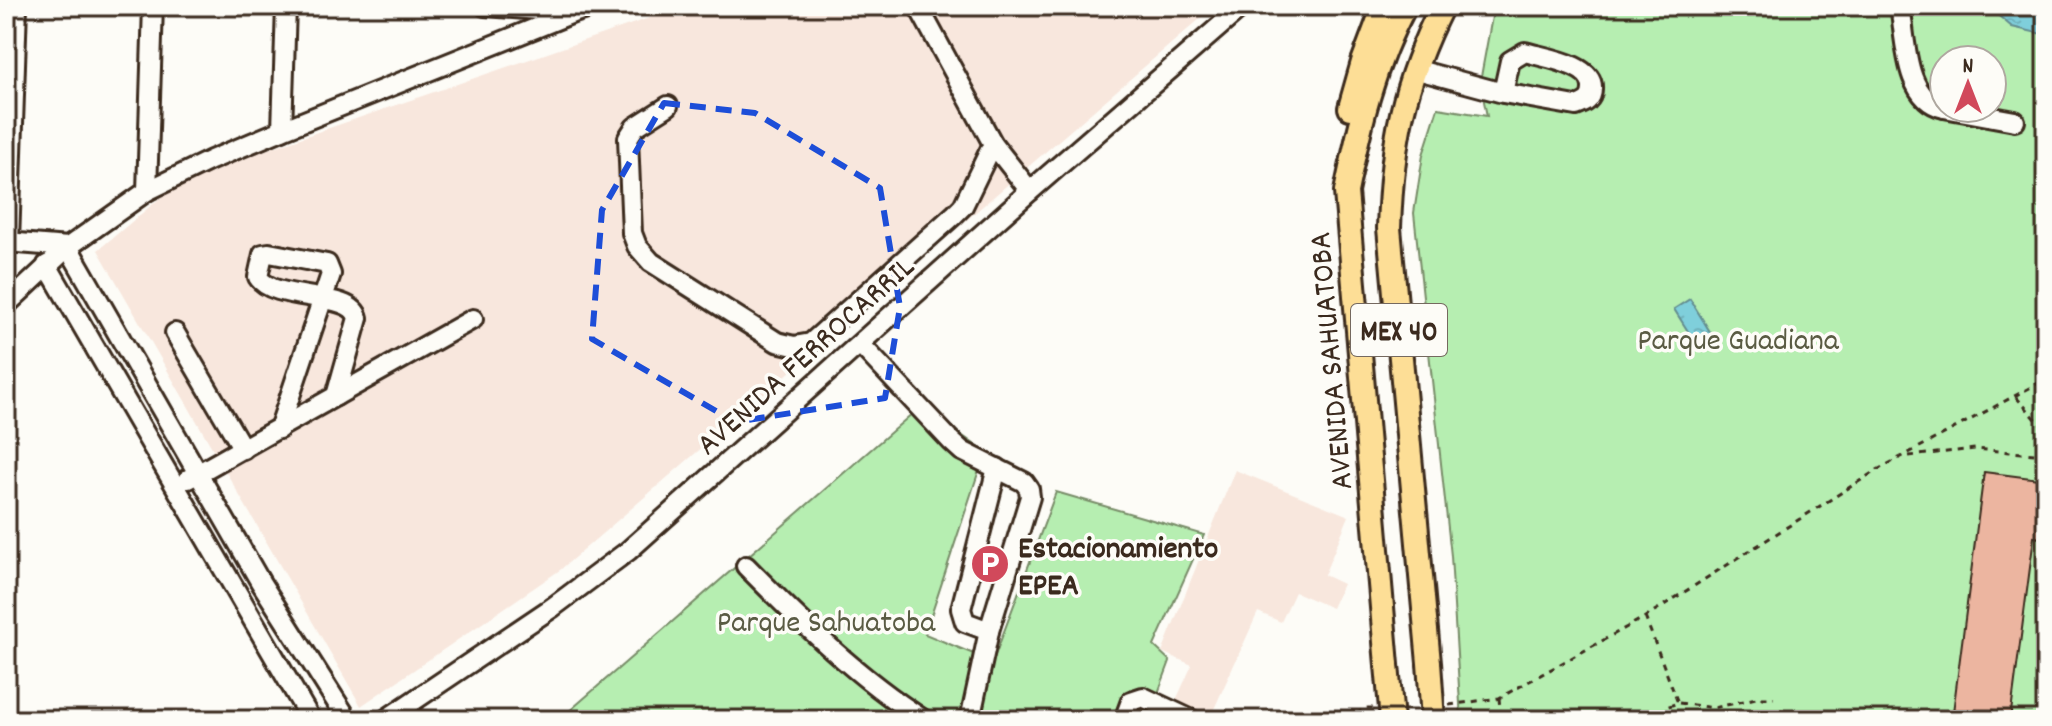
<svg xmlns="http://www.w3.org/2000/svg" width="2052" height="726" font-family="Dekko,sans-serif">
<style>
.built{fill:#f8e7dd}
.green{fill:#b6eeb1;stroke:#788c68;stroke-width:2;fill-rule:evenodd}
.water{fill:url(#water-ripples);stroke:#648d8f;stroke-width:2}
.building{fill:#ecb5a0;stroke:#3b2a1e;stroke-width:2}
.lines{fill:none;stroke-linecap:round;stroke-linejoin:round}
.minor-casing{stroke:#3b2a1e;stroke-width:24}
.major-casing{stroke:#3b2a1e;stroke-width:28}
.path{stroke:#3b2a1e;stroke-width:3;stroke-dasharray:6 6;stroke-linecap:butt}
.minor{stroke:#fdfcf7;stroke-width:18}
.major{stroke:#fdde96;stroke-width:22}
.major-bridge-casing{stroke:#3b2a1e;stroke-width:28;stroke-linecap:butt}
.major-bridge{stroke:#fdde96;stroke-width:22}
.marked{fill:none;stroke:#1d4ed8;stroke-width:6;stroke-dasharray:16 10;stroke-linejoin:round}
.labels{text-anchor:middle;stroke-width:7;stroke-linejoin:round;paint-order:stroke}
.shield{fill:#fdfcf7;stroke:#75695f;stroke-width:2}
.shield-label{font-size:30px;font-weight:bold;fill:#3b2a1e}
.park-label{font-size:32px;fill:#5a5b43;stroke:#fdfcf7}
.street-label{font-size:32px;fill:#3b2a1e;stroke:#fdfcf7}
.poi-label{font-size:32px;font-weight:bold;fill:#3b2a1e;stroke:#fdfcf7;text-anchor:start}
</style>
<defs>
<pattern id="water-ripples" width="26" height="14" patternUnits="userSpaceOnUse" patternTransform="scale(2)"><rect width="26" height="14" fill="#7fcfdb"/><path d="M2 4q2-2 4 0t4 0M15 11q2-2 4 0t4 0" fill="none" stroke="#6fb2bc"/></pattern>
</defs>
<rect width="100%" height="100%" fill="#fdfcf7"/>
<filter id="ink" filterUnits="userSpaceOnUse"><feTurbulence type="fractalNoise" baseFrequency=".0125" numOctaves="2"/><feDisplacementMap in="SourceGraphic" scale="16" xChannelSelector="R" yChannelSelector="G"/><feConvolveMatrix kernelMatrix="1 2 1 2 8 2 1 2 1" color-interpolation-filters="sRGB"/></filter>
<g filter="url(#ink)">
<g class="built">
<path d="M 684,6 L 1215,6 L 560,570 L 361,706 L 98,250 L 184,178 Z"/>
<path d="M 1235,470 L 1349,516 L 1324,575 L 1343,584 L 1332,608 L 1295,592 L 1281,622 L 1258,612 L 1209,720 L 1197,720 L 1172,709 L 1192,665 L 1162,652 Z"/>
<path d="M 1295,712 L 1305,720 L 1219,720 L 1223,713 Z"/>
</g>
<g class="green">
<path d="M 1494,6 L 2046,6 L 2046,720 L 1461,720 L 1451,556 L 1414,213 L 1423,155 L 1438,108 L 1487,116 L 1480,82 ZM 1944,60 L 1992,60 L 1992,108 L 1944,108 Z"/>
<path d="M 921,406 L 985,452 L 925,634 L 976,655 L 967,720 L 559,720 Z"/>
<path d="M 1056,492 L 1204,535 L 1154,646 L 1170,661 L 1148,720 L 971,720 Z"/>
</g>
<g class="water">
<path d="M 1987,6 L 2046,6 L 2046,35 L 2012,27 Z"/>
<path d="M 1690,299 L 1712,335 L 1696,344 L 1674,309 Z"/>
</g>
<path class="building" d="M 1984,472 L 2046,480 L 2046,539 L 2034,537 L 2010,720 L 1952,720 Z"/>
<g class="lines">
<defs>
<g id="minor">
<path d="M 485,6 L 566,12"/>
<path d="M 918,6 L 993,144 L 1030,191"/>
<path d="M 1900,6 C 1906,38 1904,100 1944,108"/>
<path d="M 1414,69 L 1503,93 L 1576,106 C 1585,103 1592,100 1592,89 C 1594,64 1545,58 1525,52 L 1510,61 L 1503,93"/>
<path d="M 668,106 L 635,127 L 628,138 L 632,233 L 637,246 L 651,262 L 777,342 L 794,346 L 811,343 L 954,215 L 963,206 L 993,144"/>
<path d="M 1944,108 L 2015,121"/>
<path d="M 282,130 L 286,6"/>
<path d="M 147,191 L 153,6"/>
<path d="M 6,242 L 68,247"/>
<path d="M 9,242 L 17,6"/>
<path d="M 68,247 L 261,583 L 348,720"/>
<path d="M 47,265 L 311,720"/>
<path d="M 6,305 L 68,247 L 147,191 L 211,160 L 282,130 L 573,13 L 596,6"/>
<path d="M 175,333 L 243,449"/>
<path d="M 861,345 L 951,441 L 962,451 L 1024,482 L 1029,489 L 1030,497 L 989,631 L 970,720"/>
<path d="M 279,429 L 331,274 L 327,264 L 269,253 L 263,254 L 258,277 C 274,303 352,290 358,318 L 336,396"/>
<path d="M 188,479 L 473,319"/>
<path d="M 746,566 C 801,622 858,678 924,720"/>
<path d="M 989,631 L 965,622 L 961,609 L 997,468"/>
<path d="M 385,720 L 553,607 L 628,551 L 1030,191 L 1243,6"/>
<path d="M 1124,720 L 1131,701 L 1143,697 L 1192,720"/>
</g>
<g id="major">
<path d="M 1350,108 L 1363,62 L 1384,6"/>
<path d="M 1429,663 L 1389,228 C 1392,141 1403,84 1442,6"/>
<path d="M 1387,665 L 1346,192 C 1359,128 1373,64 1405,6"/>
</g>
</defs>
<use href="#minor" class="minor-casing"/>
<use href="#major" class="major-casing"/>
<g class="path">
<path d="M 2016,397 L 2046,430"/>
<path d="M 1909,456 L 1975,449 L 2046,455"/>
<path d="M 1645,617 L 1678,703 L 1666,707 L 1648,720"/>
<path d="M 1499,698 L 1501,720"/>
<path d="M 1679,703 L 1714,708 L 1756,698 L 1774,698"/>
<path d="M 1449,705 L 1499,698 L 1645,617 L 1877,470 L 2046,379"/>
<path d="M 1346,720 L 1366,708 L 1373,708"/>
</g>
<use href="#minor" class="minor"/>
<use href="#major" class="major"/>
<defs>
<g id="major-bridge">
<path d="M 1429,663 L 1433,720"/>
<path d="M 1387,665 L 1392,720"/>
</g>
</defs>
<use href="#major-bridge" class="major-bridge-casing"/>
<use href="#major-bridge" class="major-bridge"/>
</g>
</g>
<path class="marked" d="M 664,103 L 755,113 L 880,188 L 900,307 L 885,398 L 735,422 L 592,339 L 602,210 Z"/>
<defs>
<symbol id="parking-disc" viewBox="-11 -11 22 22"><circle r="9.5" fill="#d1495b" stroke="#fdfcf7"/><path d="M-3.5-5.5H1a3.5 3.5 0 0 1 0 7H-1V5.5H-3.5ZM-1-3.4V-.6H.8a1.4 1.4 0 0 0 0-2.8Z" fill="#fff"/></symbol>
</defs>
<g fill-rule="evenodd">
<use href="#parking-disc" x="968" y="542" width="44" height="44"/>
</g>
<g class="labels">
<rect class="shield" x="1351" y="304" width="96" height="52" rx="6"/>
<g class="shield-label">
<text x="1399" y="340">MEX 40</text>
</g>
<g class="park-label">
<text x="1738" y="349">Parque Guadiana</text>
<text x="826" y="631">Parque Sahuatoba</text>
</g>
<g class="street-label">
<text transform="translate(804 354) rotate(-42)" y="11">AVENIDA FERROCARRIL</text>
<text transform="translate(1329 361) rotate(-95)" y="11">AVENIDA SAHUATOBA</text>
</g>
<g class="poi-label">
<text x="1018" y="557">Estacionamiento<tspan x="1018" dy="37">EPEA</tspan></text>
</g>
</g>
<rect width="2052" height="726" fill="none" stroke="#fdfcf7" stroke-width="32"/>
<rect x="16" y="16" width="2020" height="694" fill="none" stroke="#3b2a1e" stroke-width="3" filter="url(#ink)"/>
<g transform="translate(1968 84)"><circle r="38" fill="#fdfcf7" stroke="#afa8a0" stroke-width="2"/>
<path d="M0-6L14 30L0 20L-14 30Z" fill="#d1495b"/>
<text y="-12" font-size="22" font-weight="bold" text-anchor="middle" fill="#3b2a1e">N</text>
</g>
</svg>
